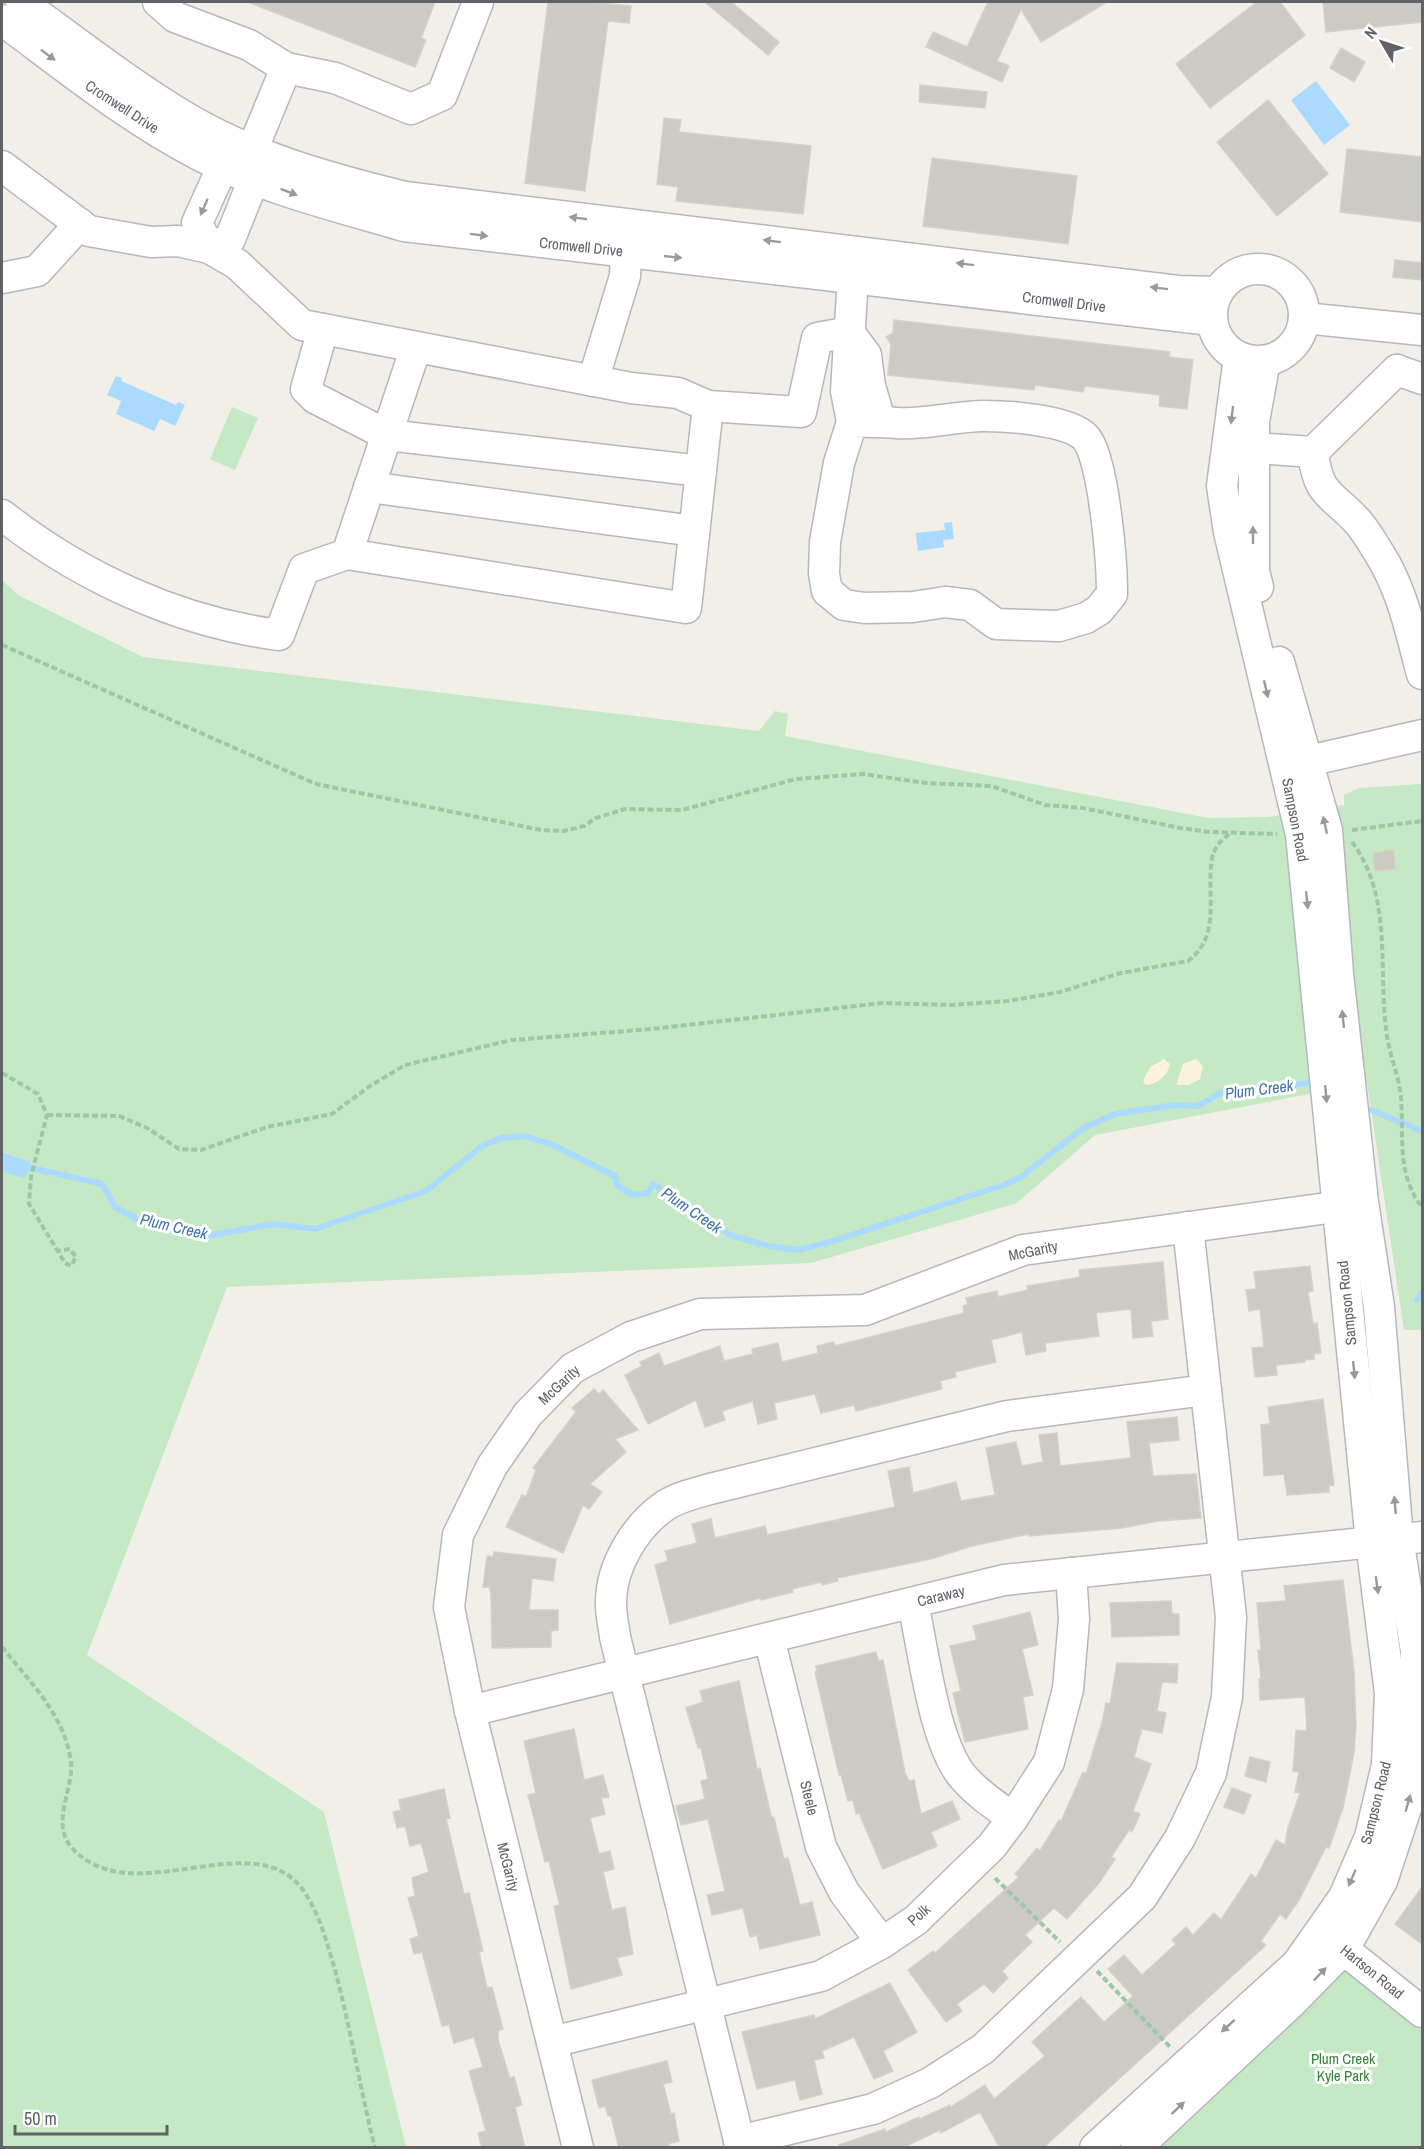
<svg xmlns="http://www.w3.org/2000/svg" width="1424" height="2149" font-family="'Archivo Narrow',sans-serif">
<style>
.green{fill:#c5e8c5}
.sand{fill:#fbf3d9}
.water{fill:#aadaff}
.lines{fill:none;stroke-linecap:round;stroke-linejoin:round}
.stream{stroke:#aadaff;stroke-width:6}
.building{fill:#cccac5;stroke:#d6d1c6;stroke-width:1.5}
.minor-casing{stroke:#b5b8bc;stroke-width:33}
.path{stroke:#9cc7a9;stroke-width:4;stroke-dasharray:6 3;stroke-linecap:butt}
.minor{stroke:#fff;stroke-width:30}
.oneway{fill:#979a9d}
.labels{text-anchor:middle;stroke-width:6;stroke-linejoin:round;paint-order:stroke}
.street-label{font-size:15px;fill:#5f6368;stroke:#fff}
.park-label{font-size:15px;fill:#348238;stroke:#fff}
.water-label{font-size:16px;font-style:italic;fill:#4174aa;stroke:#fff}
</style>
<rect width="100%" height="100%" fill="#f1efe8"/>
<g class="green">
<path d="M 232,407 L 258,418 L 235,470 L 210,459 Z"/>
<path d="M 2,580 L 18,595 L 143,657 L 759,731 L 775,711 L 788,714 L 785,736 L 1208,818 L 1268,817 L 1344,805 L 1344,795 L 1359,788 L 1422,784 L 1422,1330 L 1404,1330 L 1367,1083 L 1095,1135 L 1017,1203 L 811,1263 L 227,1287 L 87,1655 L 324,1812 L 406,2147 L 2,2147 Z"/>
<path d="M 1343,1968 L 1422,2030 L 1422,2147 L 1141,2148 Z"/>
</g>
<g class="sand">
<path d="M 1164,1059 L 1170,1064 C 1168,1075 1157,1085 1145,1085 L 1143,1080 L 1150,1067 Z"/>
<path d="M 1196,1059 L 1203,1066 L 1200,1079 L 1189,1085 L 1176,1085 L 1183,1064 Z"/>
</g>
<g class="water">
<path d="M 1316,81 L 1350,125 L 1324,145 L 1291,100 Z"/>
<path d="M 116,376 L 122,378 L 121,381 L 176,405 L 178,402 L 185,405 L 175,426 L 160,419 L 154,431 L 116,414 L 121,401 L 107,395 Z"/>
<path d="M 952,522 L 954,539 L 943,540 L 944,547 L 918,551 L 916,533 L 945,530 L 944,523 Z"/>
<path d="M 2,1152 L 30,1162 L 26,1176 L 22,1178 L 2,1171 Z"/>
</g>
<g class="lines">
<g class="stream">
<path d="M 1371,1110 L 1422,1131"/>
<path d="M 23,1166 L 102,1184 L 115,1207 L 137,1219 L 207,1236 L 273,1224 L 315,1229 L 426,1191 L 482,1146 L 501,1138 L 524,1136 L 553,1145 L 615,1176 L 617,1186 L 634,1195 L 648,1193 L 653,1184 L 730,1235 L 768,1246 L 798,1250 L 830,1242 L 1006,1184 L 1021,1177 L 1083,1128 L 1115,1114 L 1175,1105 L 1197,1106 L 1223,1092 L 1262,1090 L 1307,1083"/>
<path d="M 1417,1300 L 1422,1292"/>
</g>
</g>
<g class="building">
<path d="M 248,2 L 435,2 L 421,38 L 426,40 L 415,67 Z"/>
<path d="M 548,2 L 591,2 L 631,6 L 629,23 L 608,21 L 585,191 L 525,183 Z"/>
<path d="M 705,2 L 731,2 L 779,42 L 768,55 Z"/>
<path d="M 988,2 L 1107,2 L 1041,42 L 1021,9 L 997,61 L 1009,66 L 1002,82 L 926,47 L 933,32 L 967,47 Z"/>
<path d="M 1257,2 L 1280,2 L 1305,35 L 1210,108 L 1176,64 Z"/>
<path d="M 1323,2 L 1422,2 L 1422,22 L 1326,32 Z"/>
<path d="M 1341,48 L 1365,62 L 1354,82 L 1330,68 Z"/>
<path d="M 920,85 L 987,92 L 985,108 L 919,102 Z"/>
<path d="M 1268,100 L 1328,174 L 1277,216 L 1217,142 Z"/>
<path d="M 664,118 L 681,120 L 679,132 L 811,146 L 803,214 L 676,201 L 678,187 L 657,184 Z"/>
<path d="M 1347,149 L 1422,157 L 1422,222 L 1340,212 Z"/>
<path d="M 932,158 L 1077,176 L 1068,244 L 923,226 Z"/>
<path d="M 1395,260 L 1422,263 L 1422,280 L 1393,277 Z"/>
<path d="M 894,320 L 1170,352 L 1169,357 L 1193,360 L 1187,409 L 1159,406 L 1160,395 L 1085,386 L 1083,392 L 1035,385 L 1034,390 L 888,375 L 891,344 L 886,337 L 893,333 Z"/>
<path d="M 1394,850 L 1395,869 L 1375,871 L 1373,853 Z"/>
<path d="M 1163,1262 L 1168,1319 L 1151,1321 L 1153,1336 L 1133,1338 L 1131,1309 L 1096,1313 L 1099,1336 L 1045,1343 L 1046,1351 L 1026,1355 L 1022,1332 L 991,1340 L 996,1362 L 955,1372 L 956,1377 L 940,1381 L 942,1389 L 856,1411 L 854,1405 L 821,1413 L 815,1394 L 774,1403 L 777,1419 L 758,1424 L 753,1401 L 722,1411 L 725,1420 L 705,1427 L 696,1400 L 648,1424 L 625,1375 L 642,1366 L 640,1362 L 659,1353 L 664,1366 L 720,1346 L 724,1361 L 753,1354 L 752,1349 L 778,1343 L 782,1362 L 818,1353 L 817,1346 L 834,1342 L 835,1346 L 964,1313 L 963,1306 L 968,1304 L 966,1298 L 997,1291 L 998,1297 L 1028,1290 L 1027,1286 L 1080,1277 L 1079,1270 Z"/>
<path d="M 1310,1266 L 1313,1291 L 1308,1292 L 1313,1324 L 1317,1323 L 1321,1353 L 1314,1354 L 1314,1359 L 1305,1360 L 1305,1362 L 1276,1365 L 1277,1375 L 1255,1377 L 1252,1348 L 1264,1347 L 1260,1309 L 1249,1311 L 1246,1290 L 1256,1289 L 1254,1272 Z"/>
<path d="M 594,1389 L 599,1394 L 603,1390 L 638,1430 L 615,1439 L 626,1452 L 590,1484 L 602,1492 L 589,1509 L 583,1505 L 563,1553 L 506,1527 L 522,1495 L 526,1497 L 536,1470 L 533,1468 L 576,1412 L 572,1408 Z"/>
<path d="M 1323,1399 L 1334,1485 L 1329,1486 L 1329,1492 L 1287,1495 L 1284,1474 L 1264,1476 L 1261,1425 L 1270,1424 L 1268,1407 Z"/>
<path d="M 1177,1417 L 1179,1440 L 1149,1443 L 1153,1476 L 1196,1474 L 1201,1518 L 1158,1521 L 1122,1528 L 1029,1536 L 1029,1534 L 972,1546 L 931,1559 L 837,1578 L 838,1581 L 822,1585 L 821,1582 L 792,1589 L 793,1592 L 761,1600 L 760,1598 L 670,1624 L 655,1565 L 668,1561 L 665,1551 L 697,1543 L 692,1524 L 711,1519 L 715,1538 L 765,1526 L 767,1535 L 895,1507 L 888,1471 L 909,1467 L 913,1493 L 956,1482 L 961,1501 L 995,1495 L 986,1448 L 1016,1442 L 1022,1466 L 1043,1462 L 1039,1435 L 1057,1433 L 1060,1466 L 1131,1458 L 1127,1422 Z"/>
<path d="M 494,1552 L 556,1559 L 553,1581 L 532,1578 L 529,1610 L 558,1610 L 558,1630 L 551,1631 L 551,1647 L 492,1648 L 491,1593 L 489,1587 L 483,1587 L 487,1556 L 493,1557 Z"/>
<path d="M 1343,1580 L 1354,1671 L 1356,1725 L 1354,1753 L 1343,1808 L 1329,1848 L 1326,1847 L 1299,1900 L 1286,1919 L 1280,1914 L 1261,1941 L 1266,1945 L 1043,2148 L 1000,2148 L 980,2112 L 941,2133 L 940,2130 L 902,2148 L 840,2148 L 839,2145 L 885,2129 L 886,2132 L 919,2117 L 920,2119 L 950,2105 L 951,2107 L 985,2085 L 994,2099 L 1045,2056 L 1032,2042 L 1081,1997 L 1104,2022 L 1133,1996 L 1108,1969 L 1124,1955 L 1142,1975 L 1176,1944 L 1172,1940 L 1186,1927 L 1193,1935 L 1214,1913 L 1221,1920 L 1251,1874 L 1256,1878 L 1276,1840 L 1285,1845 L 1288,1828 L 1300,1793 L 1295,1792 L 1299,1772 L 1293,1771 L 1296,1730 L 1307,1731 L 1305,1697 L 1260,1700 L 1259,1679 L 1261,1679 L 1258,1650 L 1261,1650 L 1257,1603 L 1286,1601 L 1284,1586 Z"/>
<path d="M 1171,1601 L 1172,1614 L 1179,1614 L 1179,1635 L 1112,1637 L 1110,1603 Z"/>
<path d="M 1030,1612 L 1038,1645 L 1022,1649 L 1033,1695 L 1023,1697 L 1028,1729 L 965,1742 L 953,1693 L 961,1691 L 950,1646 L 977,1640 L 973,1626 Z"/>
<path d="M 876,1652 L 878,1661 L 883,1660 L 905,1773 L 909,1781 L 914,1780 L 921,1814 L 952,1801 L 960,1819 L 931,1832 L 937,1846 L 883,1869 L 859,1813 L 856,1814 L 853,1800 L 848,1801 L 841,1775 L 839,1775 L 815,1672 L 817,1671 L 816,1666 Z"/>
<path d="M 1117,1663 L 1178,1664 L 1177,1683 L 1162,1682 L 1157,1711 L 1166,1713 L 1162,1733 L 1142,1729 L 1134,1757 L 1151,1764 L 1133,1811 L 1140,1814 L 1132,1832 L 1129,1830 L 1111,1857 L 1115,1859 L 1099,1883 L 1067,1919 L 1054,1908 L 1025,1935 L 1032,1942 L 1002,1971 L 1008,1978 L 993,1993 L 984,1984 L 957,2004 L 962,2011 L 946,2022 L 908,1970 L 933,1951 L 935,1953 L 1019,1877 L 1015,1874 L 1037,1848 L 1040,1851 L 1059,1820 L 1061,1821 L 1083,1772 L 1086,1774 L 1102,1723 L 1106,1703 L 1110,1704 Z"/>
<path d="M 739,1681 L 757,1769 L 760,1768 L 771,1816 L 774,1818 L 784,1859 L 788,1858 L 800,1905 L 812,1902 L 820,1935 L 760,1949 L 757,1935 L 750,1937 L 743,1908 L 712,1915 L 707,1895 L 725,1891 L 708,1819 L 681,1825 L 676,1806 L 705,1799 L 701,1781 L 708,1779 L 701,1748 L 698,1748 L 686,1708 L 703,1702 L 700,1691 Z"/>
<path d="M 574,1729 L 584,1780 L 603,1775 L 609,1797 L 601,1798 L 605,1814 L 590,1818 L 599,1854 L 610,1851 L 614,1869 L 603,1872 L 612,1910 L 625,1907 L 633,1954 L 617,1958 L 622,1975 L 571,1989 L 554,1906 L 560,1905 L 558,1899 L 549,1861 L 545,1862 L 528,1795 L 536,1793 L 524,1741 Z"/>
<path d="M 1250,1757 L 1270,1762 L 1266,1782 L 1245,1776 Z"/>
<path d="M 1232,1788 L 1251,1795 L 1244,1814 L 1224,1807 Z"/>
<path d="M 444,1789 L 450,1818 L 446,1819 L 464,1894 L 469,1893 L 483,1951 L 479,1952 L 487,1988 L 492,1987 L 503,2029 L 498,2031 L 498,2040 L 510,2078 L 514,2077 L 522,2105 L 515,2107 L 525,2148 L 482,2148 L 478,2133 L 486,2131 L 469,2071 L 483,2067 L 474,2037 L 454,2043 L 449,2025 L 442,2026 L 422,1952 L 414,1954 L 410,1939 L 419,1936 L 408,1898 L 415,1896 L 412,1878 L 429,1872 L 421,1843 L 410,1846 L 405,1826 L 397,1828 L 393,1812 L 401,1810 L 399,1800 Z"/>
<path d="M 1422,1887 L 1422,1944 L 1395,1924 Z"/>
<path d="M 890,1983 L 917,2032 L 883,2051 L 893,2071 L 874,2079 L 854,2037 L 822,2051 L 824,2058 L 814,2060 L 822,2094 L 800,2100 L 795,2080 L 757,2089 L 742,2032 L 814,2015 L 815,2019 Z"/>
<path d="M 667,2061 L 672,2082 L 663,2084 L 671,2114 L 674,2113 L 679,2141 L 668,2144 L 669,2148 L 619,2148 L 611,2116 L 608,2116 L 605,2106 L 599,2108 L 592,2080 Z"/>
</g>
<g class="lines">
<defs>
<g id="minor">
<path d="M 21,2 C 76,42 131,85 190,120 C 256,158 331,179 405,197 L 1178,291 L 1217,292"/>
<path d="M 158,2 L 175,17 L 249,45 L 286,68 L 335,78 L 411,109 L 442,95 L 478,2"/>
<path d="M 2,20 C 67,68 129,119 201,156 C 265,189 336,206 404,226 L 1211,320"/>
<path d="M 253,148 L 286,68"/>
<path d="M 2,166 L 89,231 L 151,242 L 178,241 L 209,248 L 237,264 L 302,325 L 631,388 L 678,393 L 708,406 L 801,412 L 817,338 L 850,332"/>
<path d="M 209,248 L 197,223 L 231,148"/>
<path d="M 209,248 L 230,239 L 261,161"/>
<circle cx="1258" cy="315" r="46"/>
<path d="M 2,278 L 37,271 L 80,224"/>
<path d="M 1304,318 L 1422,330"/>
<path d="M 323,329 L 306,389 L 315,398 L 387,435 L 701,471"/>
<path d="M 851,335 L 866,355 L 870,386 L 880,420"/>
<path d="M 1397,370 L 1422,379"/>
<path d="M 593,381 L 625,276 L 626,252"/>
<path d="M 852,422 C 870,421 880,422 897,423 C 926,425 955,416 984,416 C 1008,416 1068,420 1085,437 C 1104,456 1112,564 1112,594 L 1099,610 L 1086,618 L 1059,626 L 996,624 L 970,605 L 945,602 L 913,607 L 865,608 L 844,605 L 827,591 L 824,574 L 825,542 L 839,463 L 852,422 L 846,391 L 853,277"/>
<path d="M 1254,448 L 1313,452 L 1397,370"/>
<path d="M 1313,452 C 1318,497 1332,493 1358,522 C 1368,534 1378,551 1386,565 C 1404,598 1412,637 1422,674"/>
<path d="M 369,487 L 694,531"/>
<path d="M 2,515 C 81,577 178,622 279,635 L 304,569 L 347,554 L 686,608 L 708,406"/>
<path d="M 347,554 L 416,347"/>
<path d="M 1258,587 L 1254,571 L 1254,421 L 1265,361"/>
<path d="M 1308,761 L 1422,735"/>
<path d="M 913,1603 C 923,1648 934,1745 964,1778 C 978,1794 996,1806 1013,1818"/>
<path d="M 769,1638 L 821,1847 L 844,1892 L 882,1943"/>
<path d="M 470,1711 L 1004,1580 L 1422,1537"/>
<path d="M 1328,1937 L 1422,2012"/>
<path d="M 552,2042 L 821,1976 L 882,1943 L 916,1920 L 992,1846 L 1013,1818 L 1049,1762 L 1068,1689 L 1074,1619 L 1071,1573"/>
<path d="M 739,2141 L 873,2109 L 930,2083 L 983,2049 L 1142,1897 L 1180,1838 L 1211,1773 L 1227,1697 L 1231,1617 L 1188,1227"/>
<path d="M 578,2148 L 470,1711 L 449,1607 L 458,1535 L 492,1466 L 528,1414 L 573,1368 L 631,1337 L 700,1314 L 865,1310 L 1023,1250 L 1357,1204"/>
<path d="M 741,2148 L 615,1637 C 614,1627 611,1616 611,1605 C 610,1567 635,1526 666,1505 C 679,1497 695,1493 710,1489 L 1007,1416 L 1206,1390"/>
<path d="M 1095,2148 L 1297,1964 L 1344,1897 L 1370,1837 L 1387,1765 L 1390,1693 L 1371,1542 L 1301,835 L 1229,532 L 1222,486 L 1239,357"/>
<path d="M 1136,2148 L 1292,2002 L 1344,1949 L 1382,1881 L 1411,1793 L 1416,1651 L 1398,1539 L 1379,1307 L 1363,1202 L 1338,974 L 1327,830 L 1279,662"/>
</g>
</defs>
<use href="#minor" class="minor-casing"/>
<g class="path">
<path d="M 2,645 L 316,784 L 541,830 L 564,831 L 584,826 L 596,818 L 625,809 L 682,810 L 796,779 L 863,774 L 926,783 L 992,786 L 1045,805 L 1083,808 L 1180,828 L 1210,832 L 1277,834"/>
<path d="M 1352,830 L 1422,821"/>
<path d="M 1352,842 C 1394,898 1377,970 1387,1036 C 1390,1057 1399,1076 1401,1098 C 1404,1136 1396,1174 1422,1207"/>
<path d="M 2,1073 L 38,1094 L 47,1115 L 31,1176 L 29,1204 L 65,1263 L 71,1266 L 76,1257 L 70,1249 L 58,1251"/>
<path d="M 47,1115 L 119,1116 L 147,1128 L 179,1149 L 201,1150 L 267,1127 L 332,1114 L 370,1086 L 405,1065 L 512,1040 L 652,1029 L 882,1003 L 951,1005 L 1008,1001 L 1060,992 L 1121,973 L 1188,961 C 1224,934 1204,891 1213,853 L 1220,842 L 1229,834"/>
<path d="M 2,1647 C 29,1681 65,1715 71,1762 C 74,1790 49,1824 73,1849 C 133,1913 254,1822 303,1890 C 320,1914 327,1943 335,1970 C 351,2029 360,2089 375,2148"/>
<path d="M 995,1878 L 1060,1942"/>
<path d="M 1097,1971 L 1171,2048"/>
</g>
<use href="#minor" class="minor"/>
</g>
<defs><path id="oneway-solid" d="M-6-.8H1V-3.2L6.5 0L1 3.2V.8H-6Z" transform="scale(1.5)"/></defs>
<g class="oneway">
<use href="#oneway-solid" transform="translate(48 55) rotate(37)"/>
<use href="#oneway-solid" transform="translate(289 192) rotate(21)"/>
<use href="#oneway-solid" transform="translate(204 207) rotate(114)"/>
<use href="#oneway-solid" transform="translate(578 218) rotate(-173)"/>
<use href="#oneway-solid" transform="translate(479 235) rotate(7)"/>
<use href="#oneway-solid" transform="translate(772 241) rotate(-173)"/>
<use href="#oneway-solid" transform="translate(673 257) rotate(6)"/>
<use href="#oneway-solid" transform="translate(965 264) rotate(-173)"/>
<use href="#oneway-solid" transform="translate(1159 288) rotate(-173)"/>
<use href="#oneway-solid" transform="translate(1232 415) rotate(97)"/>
<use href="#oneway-solid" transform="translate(1253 535) rotate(-90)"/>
<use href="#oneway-solid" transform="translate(1266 689) rotate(77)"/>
<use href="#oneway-solid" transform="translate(1325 825) rotate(-103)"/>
<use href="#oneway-solid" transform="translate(1307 900) rotate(84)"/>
<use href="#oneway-solid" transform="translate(1343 1019) rotate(-96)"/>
<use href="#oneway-solid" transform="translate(1326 1094) rotate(85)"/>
<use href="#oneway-solid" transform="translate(1354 1370) rotate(84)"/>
<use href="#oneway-solid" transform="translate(1395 1505) rotate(-95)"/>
<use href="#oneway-solid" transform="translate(1377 1585) rotate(82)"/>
<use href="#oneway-solid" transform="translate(1408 1803) rotate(-74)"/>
<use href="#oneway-solid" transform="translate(1352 1878) rotate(113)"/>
<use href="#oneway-solid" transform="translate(1320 1974) rotate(-46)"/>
<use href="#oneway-solid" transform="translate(1228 2026) rotate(138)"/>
<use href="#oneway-solid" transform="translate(1178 2108) rotate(-43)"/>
</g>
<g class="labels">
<g class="street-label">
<text transform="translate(122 107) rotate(33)" y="5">Cromwell Drive</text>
<text transform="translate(581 247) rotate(6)" y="5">Cromwell Drive</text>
<text transform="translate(1064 302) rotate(7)" y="5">Cromwell Drive</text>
<text transform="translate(1295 820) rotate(79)" y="5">Sampson Road</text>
<text transform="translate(1033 1251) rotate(-12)" y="5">McGarity</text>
<text transform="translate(1347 1303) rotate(-96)" y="5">Sampson Road</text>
<text transform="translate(559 1385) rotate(-43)" y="5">McGarity</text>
<text transform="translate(941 1596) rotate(-14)" y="5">Caraway</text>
<text transform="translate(809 1798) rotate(76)" y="5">Steele</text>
<text transform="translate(1376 1803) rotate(-76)" y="5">Sampson Road</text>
<text transform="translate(508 1867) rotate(76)" y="5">McGarity</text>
<text transform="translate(919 1915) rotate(-41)" y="5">Polk</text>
<text transform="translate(1372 1972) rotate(39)" y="5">Hartson Road</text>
</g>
<g class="park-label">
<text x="1343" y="2064">Plum Creek<tspan x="1343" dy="17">Kyle Park</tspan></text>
</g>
<g class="water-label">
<text transform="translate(1259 1089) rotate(-7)" y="6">Plum Creek</text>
<text transform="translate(692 1210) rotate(34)" y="6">Plum Creek</text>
<text transform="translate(174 1226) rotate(13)" y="6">Plum Creek</text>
</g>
</g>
<rect width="1424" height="2149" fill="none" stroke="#5f6368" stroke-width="6"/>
<g transform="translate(1382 42) rotate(309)" stroke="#ffffff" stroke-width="4.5" paint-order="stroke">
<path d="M0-4.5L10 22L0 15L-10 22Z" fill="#5f6368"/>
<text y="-9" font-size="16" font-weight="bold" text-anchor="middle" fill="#5f6368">N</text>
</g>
<path d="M15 2125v9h152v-9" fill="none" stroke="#5f6368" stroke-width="3"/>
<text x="24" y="2125" font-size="18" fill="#5f6368" stroke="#ffffff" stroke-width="4.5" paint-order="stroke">50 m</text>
</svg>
